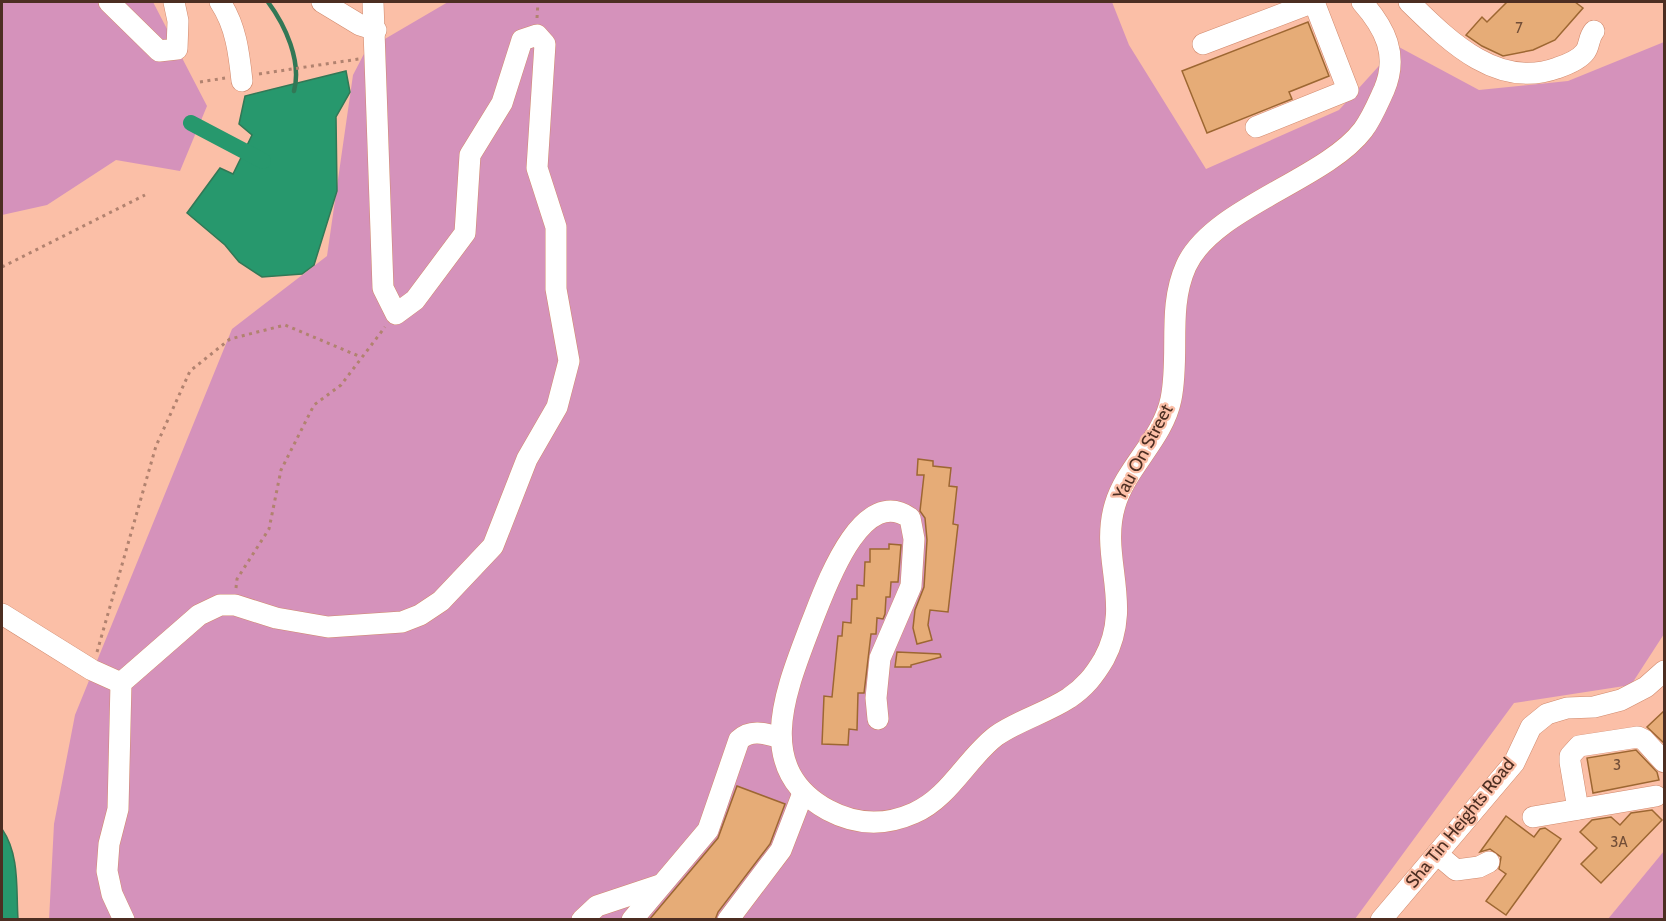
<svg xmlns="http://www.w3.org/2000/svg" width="1666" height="921" font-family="Cabin,sans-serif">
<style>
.green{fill:#d592bb}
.water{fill:#27986d;stroke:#327856;stroke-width:1.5}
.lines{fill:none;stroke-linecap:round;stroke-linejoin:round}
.stream{stroke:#327856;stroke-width:4.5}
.canal{stroke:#27986d;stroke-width:16}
.building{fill:#e6ac77;stroke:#9d6732;stroke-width:1.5}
.minor-casing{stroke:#d0896c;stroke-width:22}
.path{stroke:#b1826f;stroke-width:3;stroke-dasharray:3 4.5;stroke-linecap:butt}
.minor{stroke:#fff;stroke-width:21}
.labels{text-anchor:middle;stroke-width:4.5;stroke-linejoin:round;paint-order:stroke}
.number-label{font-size:15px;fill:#724e37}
.street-label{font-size:18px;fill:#4c2e22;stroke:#fbbfa7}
</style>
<rect width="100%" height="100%" fill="#fbbfa7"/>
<g class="green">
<path d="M 2,2 L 153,2 L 207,106 L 180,171 L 116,160 L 47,205 L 2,215 Z"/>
<path d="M 448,2 L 1112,2 L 1129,45 L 1206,169 L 1339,110 L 1397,46 L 1479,90 L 1568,81 L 1664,42 L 1664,634 L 1631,685 L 1514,703 L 1355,919 L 49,920 L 54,824 L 75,715 L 232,329 L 327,256 L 353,75 L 366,50 Z"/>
<path d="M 1664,851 L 1664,919 L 1608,919 Z"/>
</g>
<g class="water">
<path d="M 346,71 L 350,92 L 336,117 L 337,191 L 314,265 L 302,274 L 262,277 L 239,262 L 225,245 L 187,213 L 220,168 L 233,174 L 252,135 L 239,124 L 245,96 Z"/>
<path d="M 2,829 C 20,855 16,889 18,919 L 2,919 Z"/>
</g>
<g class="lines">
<path class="stream" d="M 268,2 C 285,25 302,61 294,91"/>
<path class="canal" d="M 191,123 L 263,161"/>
</g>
<g class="building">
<path d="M 1507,2 L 1575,2 L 1583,8 L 1555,40 L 1533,50 L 1503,56 L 1482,46 L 1466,35 L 1482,17 L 1487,22 Z"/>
<path d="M 1308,22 L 1329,76 L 1289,92 L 1292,99 L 1207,133 L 1182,71 Z"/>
<path d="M 918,459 L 933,461 L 933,466 L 951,468 L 949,486 L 957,487 L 953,524 L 958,525 L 948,612 L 930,610 L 928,625 L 932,640 L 917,644 L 913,628 L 915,610 L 924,587 L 927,540 L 925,518 L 920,511 L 924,475 L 917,475 Z"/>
<path d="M 889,544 L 901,545 L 898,582 L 891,582 L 890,597 L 886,597 L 885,614 L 883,619 L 877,618 L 876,634 L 871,634 L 864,693 L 858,693 L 857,730 L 849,729 L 848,745 L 822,744 L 824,696 L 832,697 L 838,636 L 842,636 L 843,622 L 851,623 L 852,599 L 857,599 L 857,585 L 864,586 L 865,562 L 870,562 L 870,549 L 889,549 Z"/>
<path d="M 897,652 L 940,654 L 941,657 L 911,665 L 911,667 L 895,667 Z"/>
<path d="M 1665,710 L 1665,744 L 1647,727 Z"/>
<path d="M 1636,750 L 1657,772 L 1659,780 L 1593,793 L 1587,758 Z"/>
<path d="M 737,786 L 785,804 L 770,844 L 718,912 L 715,920 L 649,920 L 718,838 Z"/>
<path d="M 1652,810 L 1662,820 L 1601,883 L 1581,864 L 1597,848 L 1580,832 L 1592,820 L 1611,817 L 1620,825 L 1631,813 Z"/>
<path d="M 1506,816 L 1534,837 L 1540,829 L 1545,828 L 1561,839 L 1506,915 L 1486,901 L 1506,874 L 1499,869 L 1501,857 L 1490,849 L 1480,852 Z"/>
</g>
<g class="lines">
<defs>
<g id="minor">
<path d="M 109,2 L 159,51 L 177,49 L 178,21 L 174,2"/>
<path d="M 220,2 C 236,26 239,53 242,81"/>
<path d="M 322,2 L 360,25 L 376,30"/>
<path d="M 1409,2 C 1448,40 1497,90 1557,68 C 1566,65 1579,60 1585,52 C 1590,46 1588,38 1594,31"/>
<path d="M 1203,44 L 1314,2"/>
<path d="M 1256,127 L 1348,90 L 1314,2"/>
<path d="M 2,614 L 92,670 L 121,683"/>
<path d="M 878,719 L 876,698 L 880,658 L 911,586 L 914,539 L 910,518 C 860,483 824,592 811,624 C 787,688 751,768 828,810 C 856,825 885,826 914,813 C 949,798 967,758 996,736 C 1019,720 1046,713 1069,698 C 1085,687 1094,676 1104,659 C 1134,604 1099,558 1115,505 C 1126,467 1163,439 1171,399 C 1180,355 1167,308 1186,266 C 1212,208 1325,180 1363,130 C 1372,118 1378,103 1384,90 C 1399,55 1385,28 1362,2"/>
<path d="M 1578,809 L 1570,762 L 1570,756 L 1579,746 L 1638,737 L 1644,740 L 1664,762"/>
<path d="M 1533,817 L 1656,796"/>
<path d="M 1437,854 L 1456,870 L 1479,867 L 1489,862"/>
<path d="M 124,920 L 112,894 L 107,871 L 109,844 L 118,809 L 121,683 L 199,615 L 220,605 L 235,605 L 276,618 L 328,627 L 402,622 L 420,615 L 441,601 L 493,546 L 527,459 L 557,407 L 569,361 L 556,289 L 556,227 L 537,168 L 545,44 L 537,35 L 522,40 L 502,103 L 470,155 L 465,233 L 415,300 L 396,314 L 383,288 L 373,2"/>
<path d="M 582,920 L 597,906 L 660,885"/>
<path d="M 632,920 L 708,830 L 739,740 C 751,728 767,734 781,738"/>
<path d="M 728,920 L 781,850 L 803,793"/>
<path d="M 1381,920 L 1514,763 L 1531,727 L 1547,714 L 1567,708 L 1594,707 L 1621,700 L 1646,687 L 1664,671"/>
</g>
</defs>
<use href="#minor" class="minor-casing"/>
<g class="path">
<path d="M 537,18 L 538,2"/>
<path d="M 259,74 L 359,59"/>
<path d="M 200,82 L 225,78"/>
<path d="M 2,267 L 145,195"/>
<path d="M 236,588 L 237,579 L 269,529 L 281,470 L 314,405 L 341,385 L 385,327"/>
<path d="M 97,652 L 156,446 L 190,371 L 230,339 L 285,325 L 361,357"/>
</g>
<use href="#minor" class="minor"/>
</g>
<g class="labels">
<g class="number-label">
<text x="1519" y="33">7</text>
<text x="1617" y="770">3</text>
<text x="1619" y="847">3A</text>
</g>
<g class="street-label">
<text transform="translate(1143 452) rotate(-62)" y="6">Yau On Street</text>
<text transform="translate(1460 823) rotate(-51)" y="6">Sha Tin Heights Road</text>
</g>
</g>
<rect width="1666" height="921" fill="none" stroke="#4c2e22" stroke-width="6"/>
</svg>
